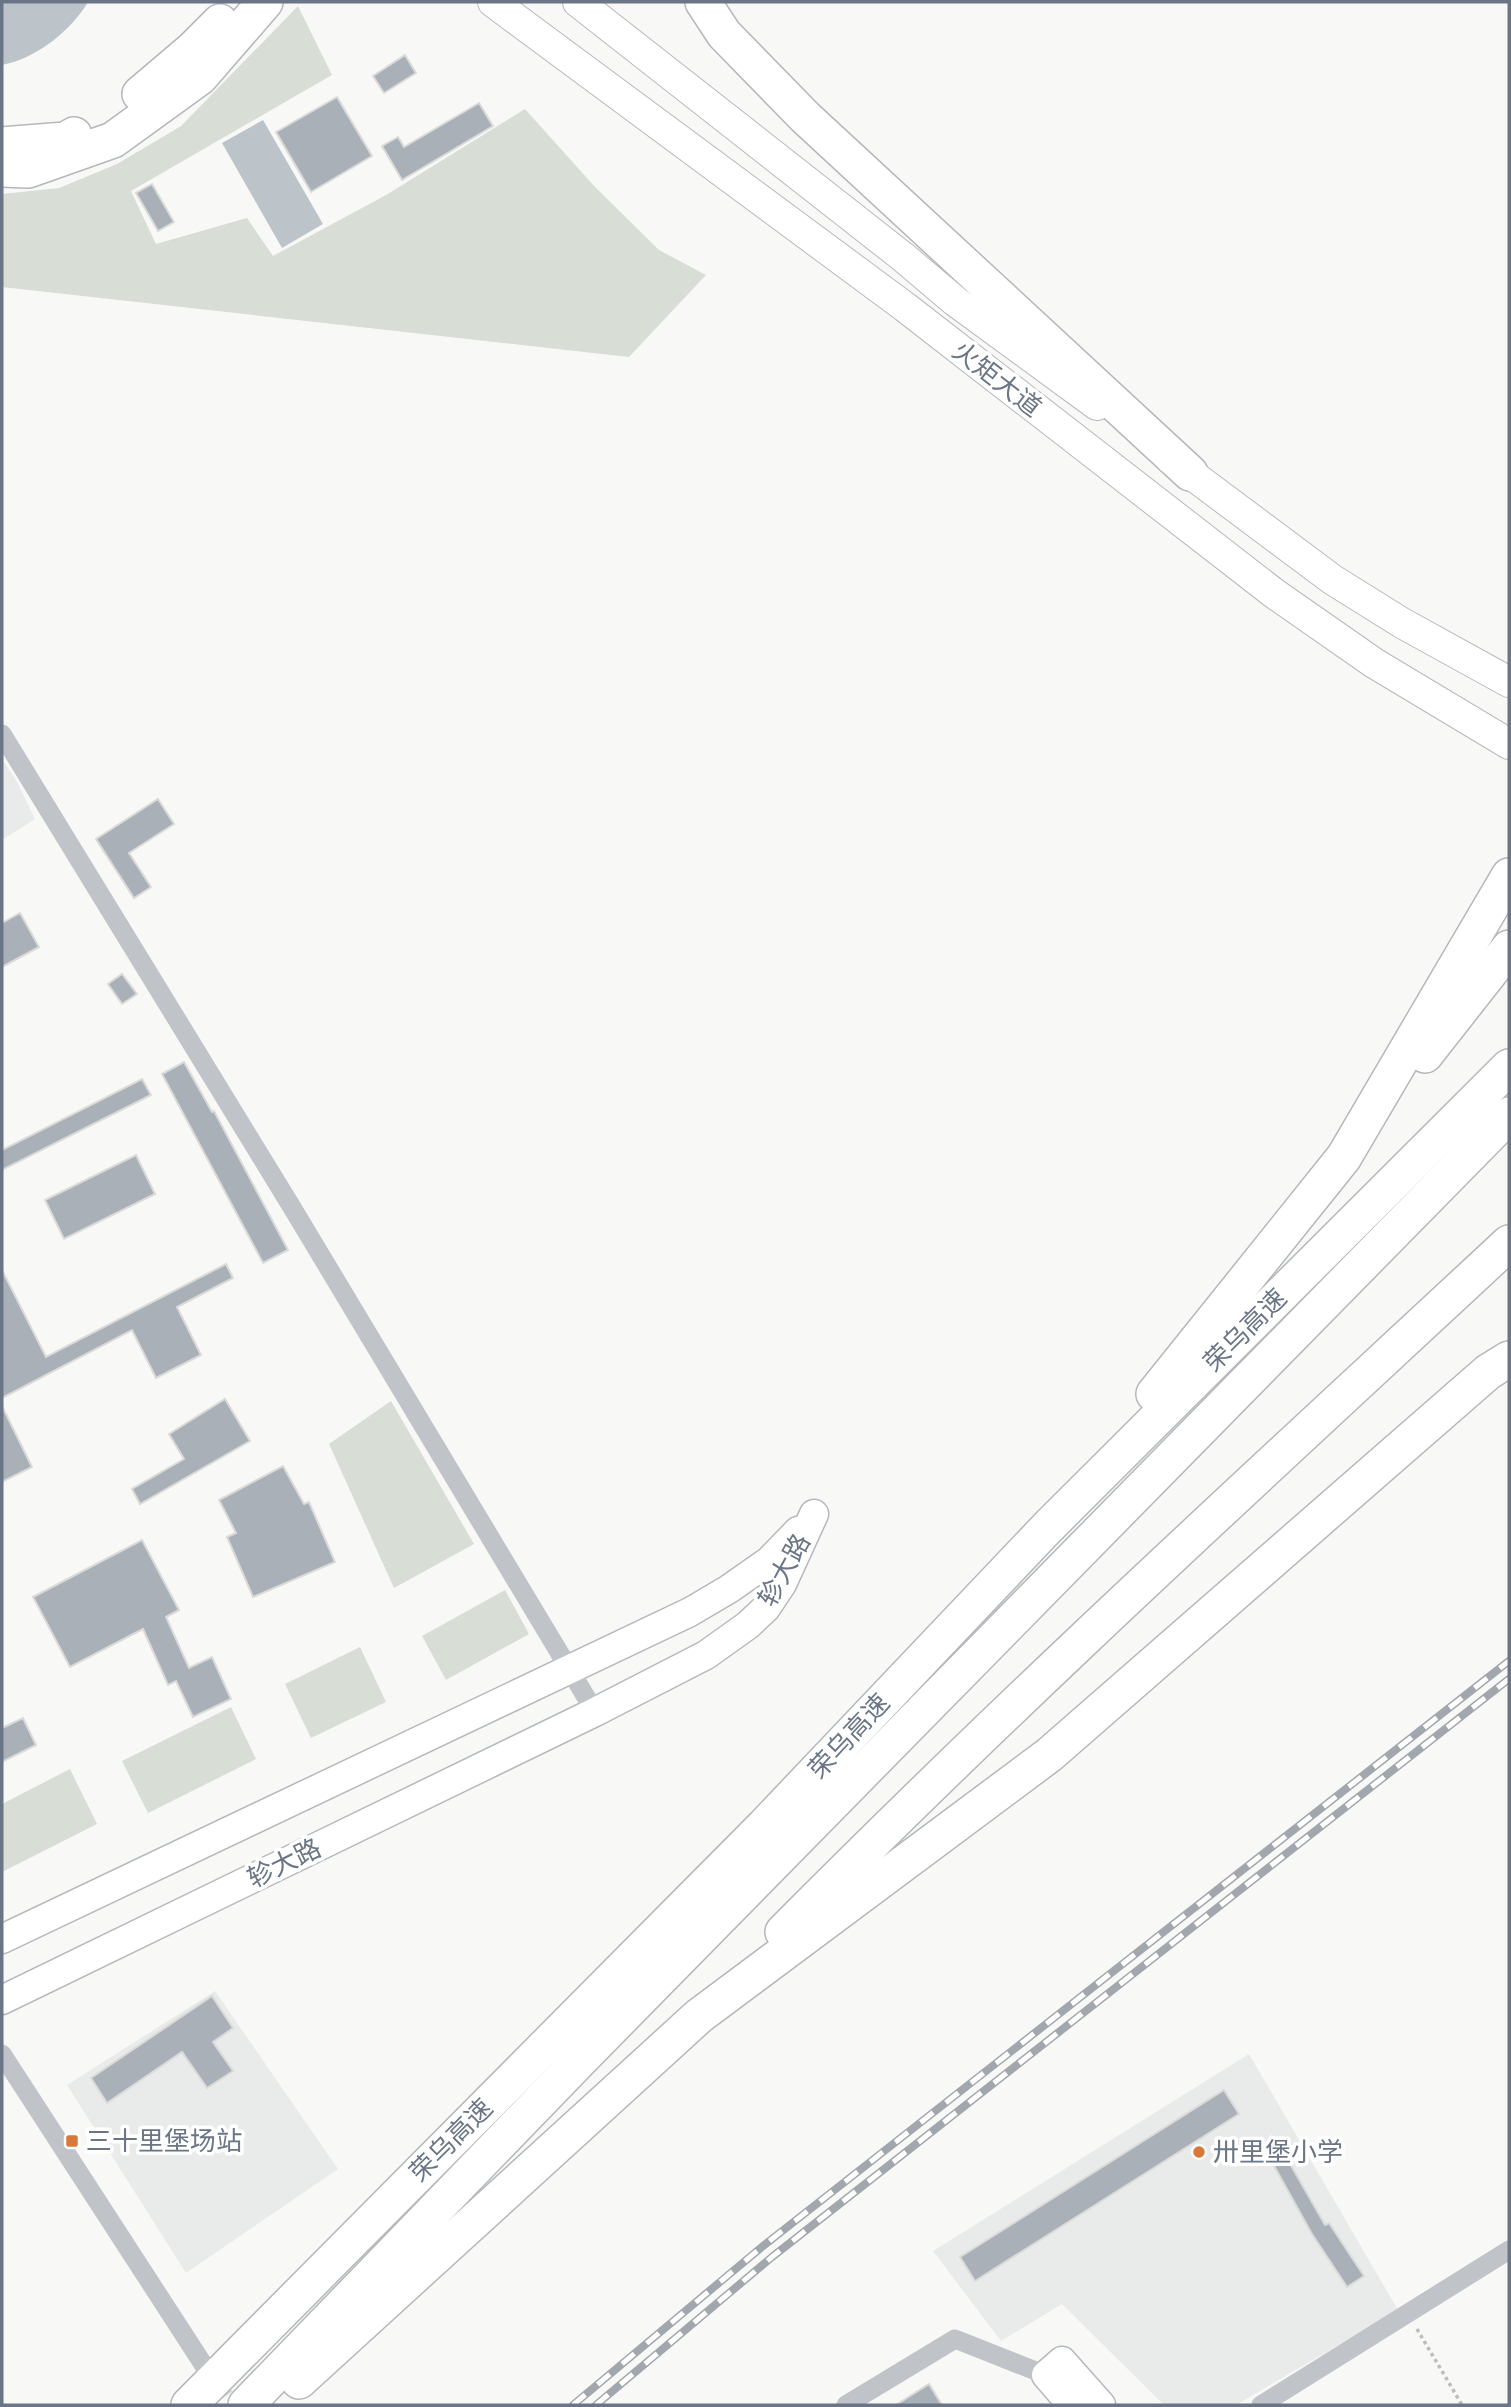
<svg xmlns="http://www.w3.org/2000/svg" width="1511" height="2407" font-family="'Titillium Web','Noto Sans SC',sans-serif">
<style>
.built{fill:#e9eaea}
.green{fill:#d8ddd6}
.water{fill:#bcc4ca}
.building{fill:#aab0b7;stroke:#dadbd9;stroke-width:2}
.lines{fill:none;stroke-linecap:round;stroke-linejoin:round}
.street-tunnel{stroke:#d4d8da;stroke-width:19;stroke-dasharray:19 10;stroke-linecap:butt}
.secondary-casing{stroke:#b5b9be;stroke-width:31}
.primary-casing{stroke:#b6b9be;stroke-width:32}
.highway-casing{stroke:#b4b7bb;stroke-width:38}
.path{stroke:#bbbdc0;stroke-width:3.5;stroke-dasharray:3.5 3.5;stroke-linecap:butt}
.street{stroke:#c0c3c8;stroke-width:19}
.secondary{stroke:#fff;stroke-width:28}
.primary{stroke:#fff;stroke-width:30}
.highway{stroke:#fff;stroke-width:35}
.rail-casing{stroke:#a2a7ae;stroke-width:8}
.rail{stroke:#fff;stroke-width:5;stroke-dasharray:16;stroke-linecap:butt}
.poi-dot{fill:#d77938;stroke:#fff;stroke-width:2.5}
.labels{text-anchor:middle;stroke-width:7;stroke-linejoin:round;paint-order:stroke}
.street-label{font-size:26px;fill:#6a7585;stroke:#fff}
.poi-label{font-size:26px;fill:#6a7585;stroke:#fff;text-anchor:start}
</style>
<rect width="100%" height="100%" fill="#f8f9f7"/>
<g class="built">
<path d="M 2,759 L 16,780 L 35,819 L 2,840 Z"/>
<path d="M 215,1991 L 338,2169 L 186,2273 L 67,2085 Z"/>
<path d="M 1249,2054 L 1398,2310 L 1236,2405 L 1164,2405 L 1062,2304 L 1001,2341 L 933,2251 Z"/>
</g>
<g class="green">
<path d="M 298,6 L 332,75 L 131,191 L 156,244 L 247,218 L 273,256 L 386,195 L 525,109 L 595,187 L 659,250 L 706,275 L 629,357 L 2,287 L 2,194 L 59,188 L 117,164 L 181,126 Z"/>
<path d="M 391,1401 L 474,1544 L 394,1588 L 329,1444 Z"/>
<path d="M 505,1590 L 529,1634 L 446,1680 L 422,1636 Z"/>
<path d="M 360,1647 L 386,1702 L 311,1738 L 285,1684 Z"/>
<path d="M 231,1707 L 256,1759 L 148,1813 L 122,1761 Z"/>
<path d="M 70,1769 L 97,1824 L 2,1872 L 2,1804 Z"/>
</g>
<g class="water">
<path d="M 2,2 L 88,2 C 71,31 35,59 2,65 Z"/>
<path d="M 263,120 L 323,224 L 282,248 L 222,143 Z"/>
</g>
<g class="building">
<path d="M 405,55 L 416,73 L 384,93 L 373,76 Z"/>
<path d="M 337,97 L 372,156 L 311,192 L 276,132 Z"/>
<path d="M 479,103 L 493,126 L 402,180 L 382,146 L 398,137 L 404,147 Z"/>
<path d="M 152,184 L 174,222 L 158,231 L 136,193 Z"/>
<path d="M 158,799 L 174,824 L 129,853 L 151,887 L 134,898 L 96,839 Z"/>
<path d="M 20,913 L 39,947 L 2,967 L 2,923 Z"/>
<path d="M 122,974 L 137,994 L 122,1004 L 108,984 Z"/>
<path d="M 184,1062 L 212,1112 L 214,1111 L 288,1250 L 263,1263 L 162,1074 Z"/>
<path d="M 142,1079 L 151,1095 L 2,1170 L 2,1150 Z"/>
<path d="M 136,1155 L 155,1194 L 64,1239 L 45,1200 Z"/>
<path d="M 226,1264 L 233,1278 L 177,1307 L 201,1355 L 156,1378 L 132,1330 L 2,1398 L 2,1270 L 46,1357 Z"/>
<path d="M 225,1399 L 250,1441 L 140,1504 L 132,1489 L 184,1459 L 169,1434 Z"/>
<path d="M 2,1406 L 32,1467 L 2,1482 Z"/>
<path d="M 283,1466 L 304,1504 L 309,1502 L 335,1562 L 253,1597 L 227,1537 L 236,1533 L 219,1500 Z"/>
<path d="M 142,1540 L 179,1610 L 166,1617 L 189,1668 L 212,1657 L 231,1699 L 193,1717 L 176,1681 L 168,1685 L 143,1629 L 70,1667 L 33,1597 Z"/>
<path d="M 23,1718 L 36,1745 L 2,1762 L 2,1728 Z"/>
<path d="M 212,1996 L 233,2028 L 213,2042 L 233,2071 L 207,2088 L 182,2052 L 107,2103 L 91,2078 Z"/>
<path d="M 1224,2090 L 1239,2114 L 975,2281 L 960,2257 Z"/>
<path d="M 1281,2148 L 1325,2225 L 1329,2223 L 1364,2276 L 1347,2287 L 1312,2234 L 1268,2155 Z"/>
<path d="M 929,2384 L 942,2405 L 896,2405 Z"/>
</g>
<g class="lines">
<path class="street-tunnel" d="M 214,2381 L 230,2405"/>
<defs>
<g id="secondary">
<path d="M 2,1939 L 690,1612 L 729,1589 L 769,1561 L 798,1531"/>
<path d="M 2,2000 L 595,1712 L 706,1655 L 748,1625 L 766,1608 L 782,1584 L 814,1514"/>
<path d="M 1072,2405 L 1046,2375 L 1062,2361 L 1101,2405"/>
</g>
<g id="primary">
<path d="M 493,2 L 905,307 L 1275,594 L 1374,663 L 1509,744"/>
<path d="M 578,2 L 903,257 L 955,301 L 1097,405"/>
<path d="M 1171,459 L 1333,580 L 1402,623 L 1509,682"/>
</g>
<g id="highway">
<path d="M 703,2 L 724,34 L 805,117 L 1190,473"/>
<path d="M 140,94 L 193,49 L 220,22"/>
<path d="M 2,145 L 65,140 L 74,135"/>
<path d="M 2,169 L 28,170 L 113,140 L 200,77 L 265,2"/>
<path d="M 1425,1055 L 1509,948"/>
<path d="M 1154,1394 L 1344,1157 L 1509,876"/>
<path d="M 783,1932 C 1018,1695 1265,1470 1509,1243"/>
<path d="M 299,2381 L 699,2016 L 1049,1755 L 1488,1372 L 1509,1359"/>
<path d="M 189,2405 L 764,1826 L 1047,1528 L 1509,1067"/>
<path d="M 246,2405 L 578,2062 L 1509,1115"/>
</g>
</defs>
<use href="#secondary" class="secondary-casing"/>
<use href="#primary" class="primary-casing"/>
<use href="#highway" class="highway-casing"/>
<path class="path" d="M 1417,2329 L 1462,2405"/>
<g class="street">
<path d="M 2,734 L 293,1209 L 595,1712"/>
<path d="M 2,2054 L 214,2381"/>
<path d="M 846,2405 L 955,2339 L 1046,2375"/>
<path d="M 1261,2405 L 1509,2250"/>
</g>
<use href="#secondary" class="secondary"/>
<use href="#primary" class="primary"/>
<use href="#highway" class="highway"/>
<defs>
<g id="rail">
<path d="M 573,2405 L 763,2246 L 1509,1661"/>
<path d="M 596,2405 L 772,2257 L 1509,1679"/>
</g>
</defs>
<use href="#rail" class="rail-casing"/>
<use href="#rail" class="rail"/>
</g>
<g class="poi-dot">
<rect x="65" y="2134" width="14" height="14" rx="3.5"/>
<circle cx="1199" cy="2152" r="7"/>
</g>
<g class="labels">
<g class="street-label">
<text transform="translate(997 379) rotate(38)" y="9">火矩大道</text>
<text transform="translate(1245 1330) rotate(-45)" y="9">荣乌高速</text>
<text transform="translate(784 1570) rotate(-61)" y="9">轸大路</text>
<text transform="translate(849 1736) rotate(-47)" y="9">荣乌高速</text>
<text transform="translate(284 1863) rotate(-26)" y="9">轸大路</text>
<text transform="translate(451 2140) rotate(-45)" y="9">荣乌高速</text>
</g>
<g class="poi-label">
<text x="86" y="2150">三十里堡场站</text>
<text x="1213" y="2161">卅里堡小学</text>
</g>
</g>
<rect width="1511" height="2407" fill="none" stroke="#6a7585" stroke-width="7"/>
</svg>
